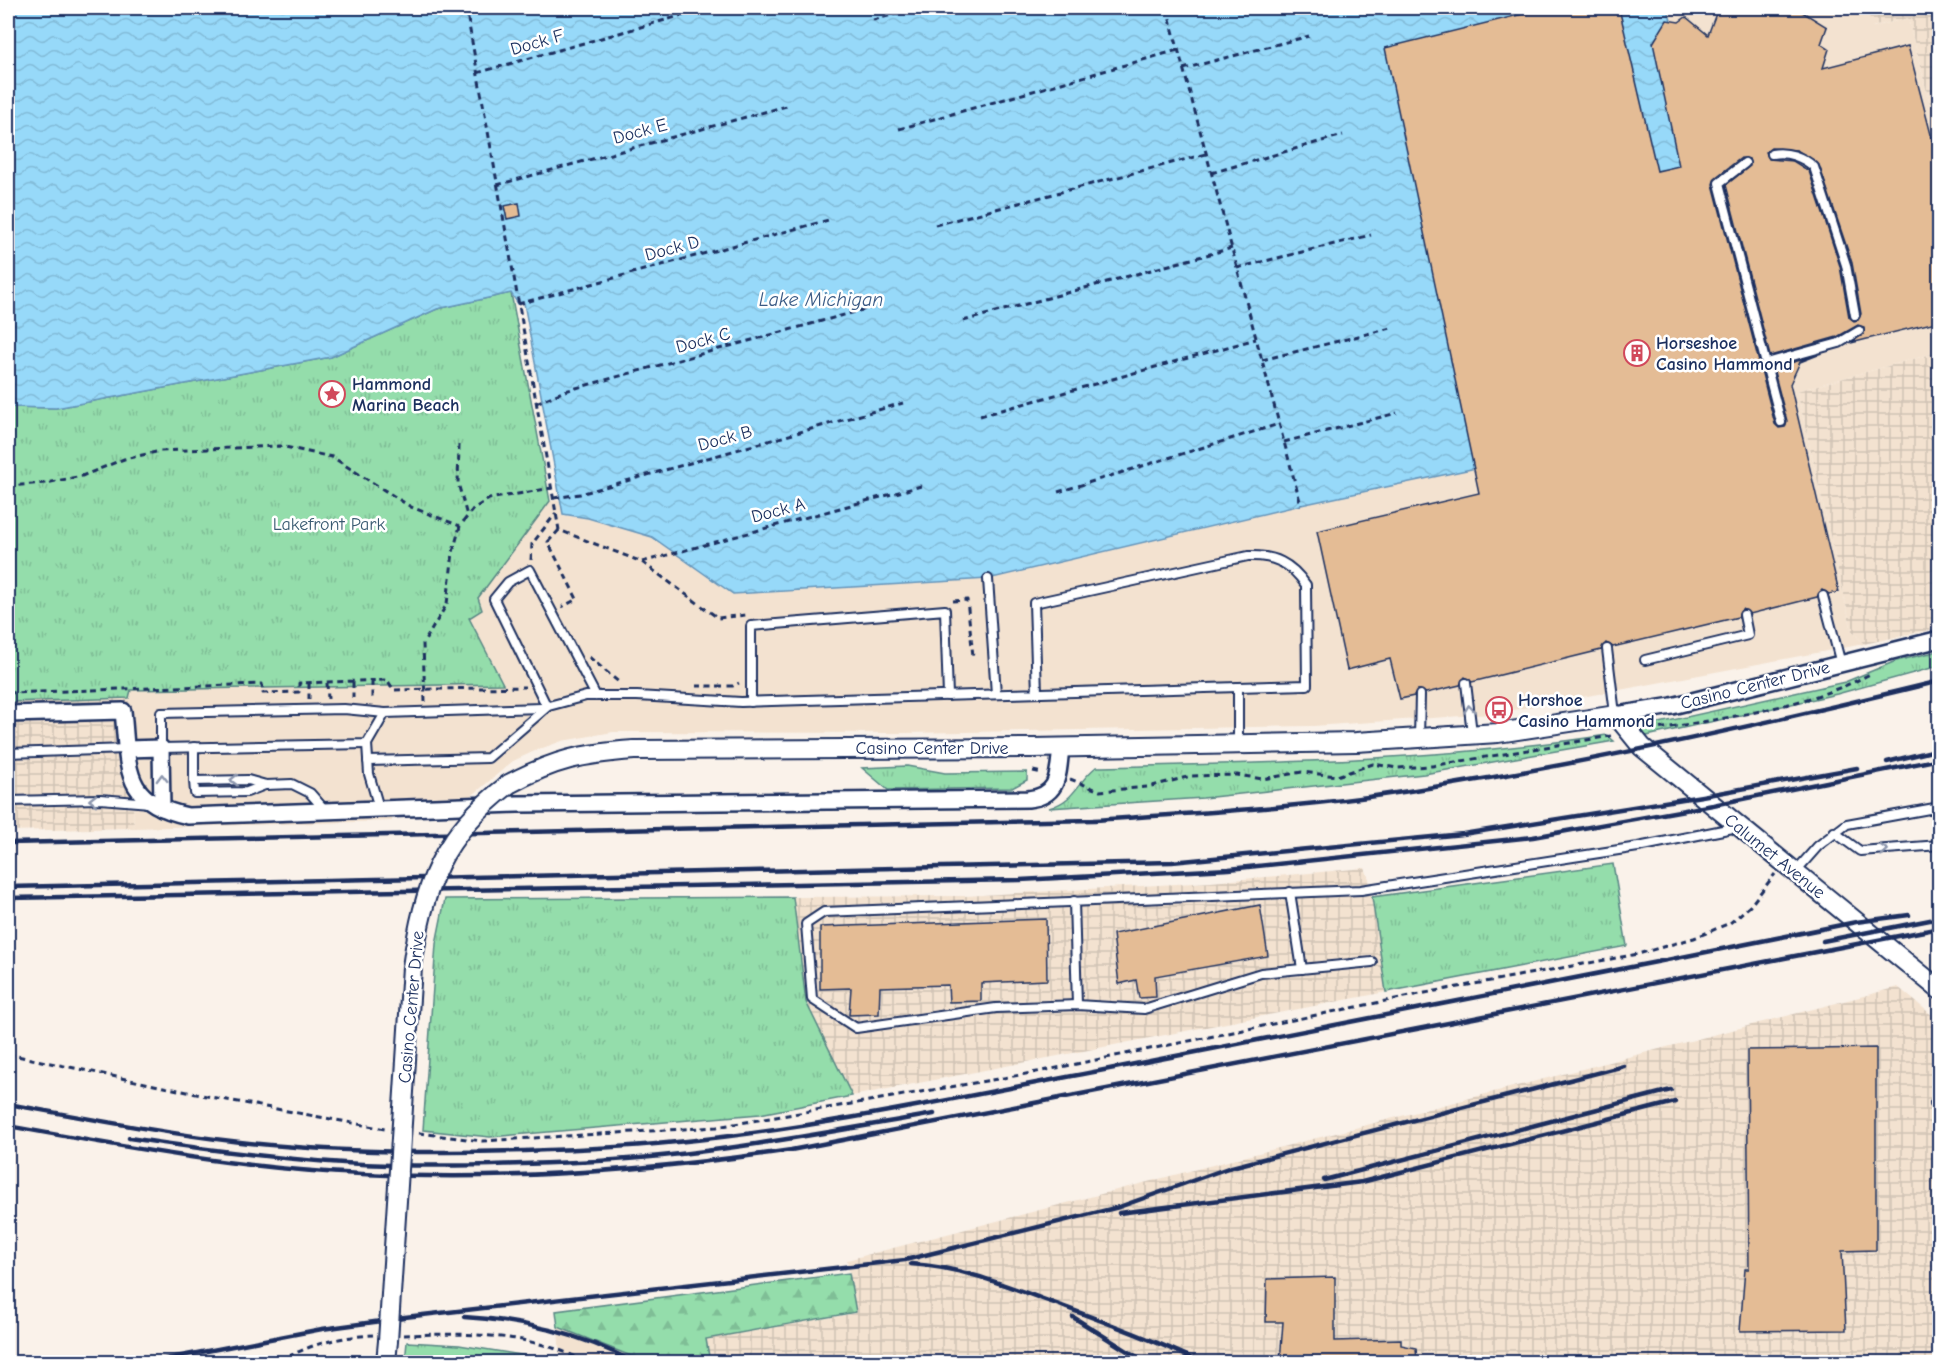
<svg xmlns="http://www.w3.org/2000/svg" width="1947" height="1370" font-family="'Comic Neue',sans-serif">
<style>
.built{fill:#f3e2d0}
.industrial{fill:url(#industrial-grid)}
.grass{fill:url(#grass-tufts);stroke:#588684;stroke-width:1.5}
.forest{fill:url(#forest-firs);stroke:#588684;stroke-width:1.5}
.water{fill:url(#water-waves);stroke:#6595bb;stroke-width:1.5}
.building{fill:#e4bc95;stroke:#1b2f5e;stroke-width:1.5;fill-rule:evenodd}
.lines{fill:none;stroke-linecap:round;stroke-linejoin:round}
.service-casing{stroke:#1b2f5e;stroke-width:12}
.minor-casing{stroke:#1b2f5e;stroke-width:20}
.tertiary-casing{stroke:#1b2f5e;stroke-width:22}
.path{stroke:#1b2f5e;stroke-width:3;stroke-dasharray:6 4.5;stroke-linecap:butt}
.service{stroke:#fff;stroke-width:8}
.minor{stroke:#fff;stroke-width:15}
.tertiary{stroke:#fff;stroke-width:18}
.rail{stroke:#1b2f5e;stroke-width:4.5}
.tertiary-bridge-casing{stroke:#1b2f5e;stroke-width:22;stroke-linecap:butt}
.tertiary-bridge{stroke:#fff;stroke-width:18}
.oneway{stroke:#8d97ae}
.labels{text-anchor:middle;stroke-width:5;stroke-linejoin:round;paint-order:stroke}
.street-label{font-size:18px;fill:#1b2f5e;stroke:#fff}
.poi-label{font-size:18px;font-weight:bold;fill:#1b2f5e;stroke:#fff;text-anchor:start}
.park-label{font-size:18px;fill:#395a71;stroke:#fff}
.water-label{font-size:20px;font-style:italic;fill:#3a5a85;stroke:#fff}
</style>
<defs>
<pattern id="industrial-grid" width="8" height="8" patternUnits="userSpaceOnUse" patternTransform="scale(1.5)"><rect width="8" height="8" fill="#f3e2d0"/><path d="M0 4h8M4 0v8" fill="none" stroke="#d0c2b5"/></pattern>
<pattern id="grass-tufts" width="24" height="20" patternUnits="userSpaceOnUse" patternTransform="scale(1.5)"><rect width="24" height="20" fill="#94ddab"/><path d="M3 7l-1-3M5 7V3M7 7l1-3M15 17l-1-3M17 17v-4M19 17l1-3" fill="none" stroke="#7fbe96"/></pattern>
<pattern id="forest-firs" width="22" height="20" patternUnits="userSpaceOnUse" patternTransform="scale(1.5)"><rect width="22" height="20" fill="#94ddab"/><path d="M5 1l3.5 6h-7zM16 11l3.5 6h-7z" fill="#7fbe96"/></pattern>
<pattern id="water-waves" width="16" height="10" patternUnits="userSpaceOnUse" patternTransform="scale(1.5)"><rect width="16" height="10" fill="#97d9f9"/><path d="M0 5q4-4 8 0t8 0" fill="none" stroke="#82bbd8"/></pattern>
</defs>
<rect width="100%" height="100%" fill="#faf2ea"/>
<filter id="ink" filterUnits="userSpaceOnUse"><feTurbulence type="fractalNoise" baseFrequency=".0167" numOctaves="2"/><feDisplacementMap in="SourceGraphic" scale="12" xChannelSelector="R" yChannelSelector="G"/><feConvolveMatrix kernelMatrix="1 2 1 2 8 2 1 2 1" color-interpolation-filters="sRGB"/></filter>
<g filter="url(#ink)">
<g class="built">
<path d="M 1668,8 L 1696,8 L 1713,15 L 1718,8 L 1867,8 L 1873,27 L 1908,18 L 1939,139 L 1939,352 L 1797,391 L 1852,631 L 1864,644 L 1492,714 L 1313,726 L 903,733 L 613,732 L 562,741 L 537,750 L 513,761 L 468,799 L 393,800 L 392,821 L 134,828 L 129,698 L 131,690 L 502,684 L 468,618 L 478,598 L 550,501 L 560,500 L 563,515 L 588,518 L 652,537 L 733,594 L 988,579 L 1301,505 L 1476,468 L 1759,392 Z"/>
<path d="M 558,1327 L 612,1347 L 646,1362 L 560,1362 Z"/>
</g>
<g class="industrial">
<path d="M 1867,8 L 1939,8 L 1939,139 L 1908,18 L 1872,27 Z"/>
<path d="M 1939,352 L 1939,628 L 1864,644 L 1852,631 L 1797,391 Z"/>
<path d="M 129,698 L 134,828 L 8,831 L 8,702 Z"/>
<path d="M 1365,868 L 1369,879 L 1386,992 L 852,1096 L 806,1001 L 793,897 L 965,896 L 1211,882 Z"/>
<path d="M 1898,987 L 1939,1021 L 1939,1362 L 710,1362 L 706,1339 L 856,1313 L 847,1260 Z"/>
</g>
<g class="grass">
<path d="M 511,293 L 550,501 L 478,598 L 482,610 L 469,618 L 503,684 L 131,690 L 129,698 L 8,702 L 8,407 L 56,408 L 331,357 L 437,309 Z"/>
<path d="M 1939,651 L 1939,666 L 1837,694 L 1642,737 L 1641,727 L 1845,682 L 1896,661 Z"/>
<path d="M 1607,735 L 1614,741 L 1424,774 L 1203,798 L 1049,808 C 1076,800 1076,783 1096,767 C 1268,763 1436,761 1607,735 Z"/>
<path d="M 907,766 L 945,773 L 1027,772 L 1027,780 L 1012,788 L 888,790 L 862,768 Z"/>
<path d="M 1613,864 L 1627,946 L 1386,992 L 1372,897 Z"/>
<path d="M 793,897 L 806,1002 L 852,1096 L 760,1114 L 490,1137 L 423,1130 L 436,944 L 445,899 Z"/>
<path d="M 407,1342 L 459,1345 L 540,1358 L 496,1362 L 405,1362 Z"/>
</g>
<path class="forest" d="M 849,1273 L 856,1312 L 706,1339 L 710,1362 L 646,1362 L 558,1327 L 556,1311 Z"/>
<path class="water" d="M 8,8 L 1668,8 L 1759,393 L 1476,468 L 1301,505 L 988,579 L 733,594 L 652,537 L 588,518 L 563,514 L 524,303 L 518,304 L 511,293 L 437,309 L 331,357 L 56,408 L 8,407 Z"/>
<g class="building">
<path d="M 1547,8 L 1619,8 L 1657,171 L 1679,166 L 1653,43 L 1667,20 L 1679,22 L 1686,17 L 1708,35 L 1718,8 L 1796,8 L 1827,27 L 1821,44 L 1829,49 L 1823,68 L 1908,46 L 1940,169 L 1940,321 L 1851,343 L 1864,333 L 1864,327 L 1858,325 L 1837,337 L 1770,356 L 1726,185 L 1750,166 L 1749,159 L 1741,158 L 1715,178 L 1713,184 L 1775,424 L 1779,428 L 1785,427 L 1787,421 L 1773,368 L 1818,355 L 1800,362 L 1790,384 L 1839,592 L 1829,594 L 1822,590 L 1817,597 L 1750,614 L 1742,609 L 1738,617 L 1613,647 L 1606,643 L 1601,650 L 1472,682 L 1465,677 L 1460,685 L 1426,693 L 1418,690 L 1414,696 L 1400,699 L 1390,659 L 1347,670 L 1317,531 L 1479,493 L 1385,48 ZM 1771,148 L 1797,150 L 1819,165 L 1852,263 L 1861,314 L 1858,320 L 1854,321 L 1849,317 L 1840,266 L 1809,171 L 1793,161 L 1769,159 L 1766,152 Z"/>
<path d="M 519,203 L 521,216 L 507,219 L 504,206 Z"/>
<path d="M 1260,905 L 1268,956 L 1155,976 L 1156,997 L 1139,998 L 1136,980 L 1119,984 L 1113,934 Z"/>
<path d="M 1046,919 L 1047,980 L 981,983 L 981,1001 L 949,1002 L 948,985 L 880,987 L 879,1014 L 849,1015 L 851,988 L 820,989 L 820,927 Z"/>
<path d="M 1876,1048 L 1876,1250 L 1842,1251 L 1846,1330 L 1740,1331 L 1745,1269 L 1749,1269 L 1747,1050 Z"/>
<path d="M 1335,1277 L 1335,1341 L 1401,1339 L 1401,1345 L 1416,1348 L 1417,1362 L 1280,1362 L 1283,1322 L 1266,1322 L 1267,1279 Z"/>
</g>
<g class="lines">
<defs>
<g id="service">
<path d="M 1772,154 C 1787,151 1803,157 1814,167 L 1846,265 L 1855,315"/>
<path d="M 1745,163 L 1719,183 L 1781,422"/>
<path d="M 1767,363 L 1839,343 L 1859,331"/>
<path d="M 988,579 L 996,694"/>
<path d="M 1823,596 L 1841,664"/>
<path d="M 1607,649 L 1615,714"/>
<path d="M 1645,660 L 1748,635 L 1744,615"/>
<path d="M 1466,683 L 1472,733"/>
<path d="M 751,702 L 751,626 L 945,610 L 948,696"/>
<path d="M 385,713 L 344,709 L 161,713 L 161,748 L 367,744 L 385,713 L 541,708 L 586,696 L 637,696 L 741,702 L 1307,685 L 1306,585 C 1291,563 1274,555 1248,556 L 1034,603 L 1037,693"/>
<path d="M 1419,738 L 1420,695"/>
<path d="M 367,744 L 369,774 L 379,808"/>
<path d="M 1238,744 L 1238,687"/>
<path d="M 194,747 L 194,781 L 248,780 L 266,785 L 292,784 L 310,793 L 324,809"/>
<path d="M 8,753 L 127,749"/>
<path d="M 368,761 L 488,758 L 547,707 L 494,599 L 508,582 L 530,570 L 596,696"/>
<path d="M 194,781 L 195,793 L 247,792 L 265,785"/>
<path d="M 8,801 L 100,799 L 150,803"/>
<path d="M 1834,832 L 1860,851 L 1940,845"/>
<path d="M 1795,872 L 1818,846 L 1847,824 L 1940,807"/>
<path d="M 1290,892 L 1302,969"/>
<path d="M 1074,901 L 1077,1005"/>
<path d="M 1372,962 L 1261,973 L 1144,1009 L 1077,1005 L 996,1008 L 856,1028 L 812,999 L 806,924 L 824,912 L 1361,890 L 1638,847 L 1738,827"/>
<path d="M 1935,1103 L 1940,1109"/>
</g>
<g id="minor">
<path d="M 8,714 L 123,711 C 129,767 121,802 188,816 L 518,804 L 1028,799 C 1060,796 1058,773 1061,747"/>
<path d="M 1616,715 L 1672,706 L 1940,639"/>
<path d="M 127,749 L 161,748 L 162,808"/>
</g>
<g id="tertiary">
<path d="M 509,784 C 556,759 582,754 634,750 L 1032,748 L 1356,742 L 1498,733 L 1616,715 L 1642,747 L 1940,990"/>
<path d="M 386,1362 L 388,1341"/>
</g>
</defs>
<use href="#service" class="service-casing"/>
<use href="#minor" class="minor-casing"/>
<use href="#tertiary" class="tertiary-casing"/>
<g class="path">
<path d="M 466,8 L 559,530 L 642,562 L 718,618 L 746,615"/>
<path d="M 1167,8 L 1301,505"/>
<path d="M 873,20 L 919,8"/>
<path d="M 1183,69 L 1309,36"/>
<path d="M 477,73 L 708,8"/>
<path d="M 899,129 L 1178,50"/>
<path d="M 1211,173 L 1343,135"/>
<path d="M 497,185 L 790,105"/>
<path d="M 935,225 L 1206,154"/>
<path d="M 1237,268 L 1371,235"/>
<path d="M 518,304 L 832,219"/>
<path d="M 963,321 L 1232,248"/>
<path d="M 1262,360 L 1391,328"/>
<path d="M 536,403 L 565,391 L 877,306"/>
<path d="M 980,416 L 1256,339"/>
<path d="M 1284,442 L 1397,413"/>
<path d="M 459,445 L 458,483 L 467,516"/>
<path d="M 8,486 L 46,483 L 82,476 L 124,459 L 161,451 L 280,446 L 332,457 L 411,507 L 460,526"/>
<path d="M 1058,492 L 1279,424"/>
<path d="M 554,498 L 580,494 L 903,403"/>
<path d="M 559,530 L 548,542 L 577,599 L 562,607"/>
<path d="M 531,560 L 532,544 L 556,513"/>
<path d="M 642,562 L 921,486"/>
<path d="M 953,601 L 967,600 L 973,656"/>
<path d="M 589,657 L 621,684"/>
<path d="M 372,681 L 372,700"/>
<path d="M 353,682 L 353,698"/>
<path d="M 309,683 L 309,699"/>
<path d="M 327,683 L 328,699"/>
<path d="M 696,686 L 733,686 L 739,683"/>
<path d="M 8,693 L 262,684 L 263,693 L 299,692 L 299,683 L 387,680 L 394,690 L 525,687"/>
<path d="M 425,702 L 423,644 L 447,604 L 453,552 L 460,526 L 473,509 L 489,499 L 552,488"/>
<path d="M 1650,730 C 1719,720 1811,706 1872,673"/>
<path d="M 1033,771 L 1043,773"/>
<path d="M 1070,779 L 1100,791 L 1148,787 L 1191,776 L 1237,775 L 1263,779 L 1302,772 L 1337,776 L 1373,764 L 1397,768 L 1432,766 L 1611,736"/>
<path d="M 8,1054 L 211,1097 L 385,1129"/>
<path d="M 419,1133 L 482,1141 L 717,1127 L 1032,1073 L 1425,993 L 1638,954 L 1694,938 L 1730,923 L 1750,906 L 1775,874"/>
<path d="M 404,1335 C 464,1333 531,1332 586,1362"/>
<path d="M 279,1362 C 309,1344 338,1337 373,1335"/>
</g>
<use href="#service" class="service"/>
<use href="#minor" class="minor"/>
<use href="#tertiary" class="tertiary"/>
<g class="rail">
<path d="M 1887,762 L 1940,749"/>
<path d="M 8,843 L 1093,820 C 1184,814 1276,809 1368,797 C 1560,770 1751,727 1940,681"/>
<path d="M 8,887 L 1172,862 L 1463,834 L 1702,796 L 1857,768"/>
<path d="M 8,898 L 1020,880 L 1229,869 L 1533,837 L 1713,805 L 1940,759"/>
<path d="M 1823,941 L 1940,918"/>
<path d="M 8,1104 C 85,1118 162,1133 240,1142 C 358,1155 478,1154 597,1148 C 766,1140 933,1102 1099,1071 C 1352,1023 1604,973 1856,922 L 1909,915"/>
<path d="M 8,1126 C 124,1147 243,1169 362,1174 C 506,1181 649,1171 791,1150 L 1940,928"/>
<path d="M 129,1138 C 201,1149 272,1158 344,1163 C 428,1168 514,1165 598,1161 C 710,1155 823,1133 934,1114"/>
<path d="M 1324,1180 L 1671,1090"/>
<path d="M 1119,1213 L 1362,1182 L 1675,1102"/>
<path d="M 911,1264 C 961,1267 1005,1285 1051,1302 C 1102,1321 1152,1339 1200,1362"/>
<path d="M 464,1317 C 521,1320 583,1334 633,1362"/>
<path d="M 1073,1317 L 1145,1362"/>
<path d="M 396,1318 L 905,1260 L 1119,1207 L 1228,1168 L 1624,1066"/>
<path d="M 150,1362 L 322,1329 L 404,1318"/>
</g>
<defs>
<path id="tertiary-bridge" d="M 388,1341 L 412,967 C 424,884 441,836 509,784"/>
</defs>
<use href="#tertiary-bridge" class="tertiary-bridge-casing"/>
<use href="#tertiary-bridge" class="tertiary-bridge"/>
</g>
<defs><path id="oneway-chevron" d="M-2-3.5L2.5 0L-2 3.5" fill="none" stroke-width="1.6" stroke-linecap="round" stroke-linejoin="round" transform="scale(1.5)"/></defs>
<g class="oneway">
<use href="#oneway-chevron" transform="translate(1469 709) rotate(-96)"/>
<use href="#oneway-chevron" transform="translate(162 778) rotate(-91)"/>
<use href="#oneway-chevron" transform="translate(234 780) rotate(179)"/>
<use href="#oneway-chevron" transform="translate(93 800) rotate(180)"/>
<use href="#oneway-chevron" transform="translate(1884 850) rotate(-3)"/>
</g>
</g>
<defs>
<symbol id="building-ring" viewBox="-11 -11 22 22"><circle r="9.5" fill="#fff" stroke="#d1495b" stroke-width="1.5"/><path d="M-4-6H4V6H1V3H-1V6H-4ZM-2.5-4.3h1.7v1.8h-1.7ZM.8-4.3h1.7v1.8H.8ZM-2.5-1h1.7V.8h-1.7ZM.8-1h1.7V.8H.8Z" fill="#d1495b"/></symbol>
<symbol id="sight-ring" viewBox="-11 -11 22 22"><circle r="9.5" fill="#fff" stroke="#d1495b" stroke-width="1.5"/><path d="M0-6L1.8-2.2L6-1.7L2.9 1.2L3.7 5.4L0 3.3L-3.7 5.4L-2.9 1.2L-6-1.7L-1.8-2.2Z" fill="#d1495b"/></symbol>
<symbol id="bus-ring" viewBox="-11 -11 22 22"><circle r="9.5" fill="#fff" stroke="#d1495b" stroke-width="1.5"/><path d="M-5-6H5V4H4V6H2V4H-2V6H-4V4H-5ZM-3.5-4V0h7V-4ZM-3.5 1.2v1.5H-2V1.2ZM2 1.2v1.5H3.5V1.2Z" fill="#d1495b"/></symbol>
</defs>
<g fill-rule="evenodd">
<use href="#building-ring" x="1622" y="338" width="30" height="30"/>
<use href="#sight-ring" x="317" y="379" width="30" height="30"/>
<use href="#bus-ring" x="1484" y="695" width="30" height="30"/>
</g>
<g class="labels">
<g class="street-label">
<text transform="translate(537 42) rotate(-16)" y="6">Dock F</text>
<text transform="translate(640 131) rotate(-15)" y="6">Dock E</text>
<text transform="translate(672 248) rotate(-15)" y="6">Dock D</text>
<text transform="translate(703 340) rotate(-15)" y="6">Dock C</text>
<text transform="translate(725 438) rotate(-15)" y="6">Dock B</text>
<text transform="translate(778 510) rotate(-15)" y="6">Dock A</text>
<text transform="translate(1755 685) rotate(-14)" y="6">Casino Center Drive</text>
<text x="932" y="754">Casino Center Drive</text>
<text transform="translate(1775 856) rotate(39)" y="6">Calumet Avenue</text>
<text transform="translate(411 1007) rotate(-85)" y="6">Casino Center Drive</text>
</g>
<g class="poi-label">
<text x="1656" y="349">Horseshoe<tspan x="1656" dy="21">Casino Hammond</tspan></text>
<text x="352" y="390">Hammond<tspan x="352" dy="21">Marina Beach</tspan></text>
<text x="1518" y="706">Horshoe<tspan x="1518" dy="21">Casino Hammond</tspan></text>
</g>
<g class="park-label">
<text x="329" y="530">Lakefront Park</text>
</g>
<g class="water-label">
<text x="821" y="306">Lake Michigan</text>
</g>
</g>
<rect width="1947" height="1370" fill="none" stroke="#fff" stroke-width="30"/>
<rect x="15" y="15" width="1917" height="1340" fill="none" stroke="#1b2f5e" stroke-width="2" filter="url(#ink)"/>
</svg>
